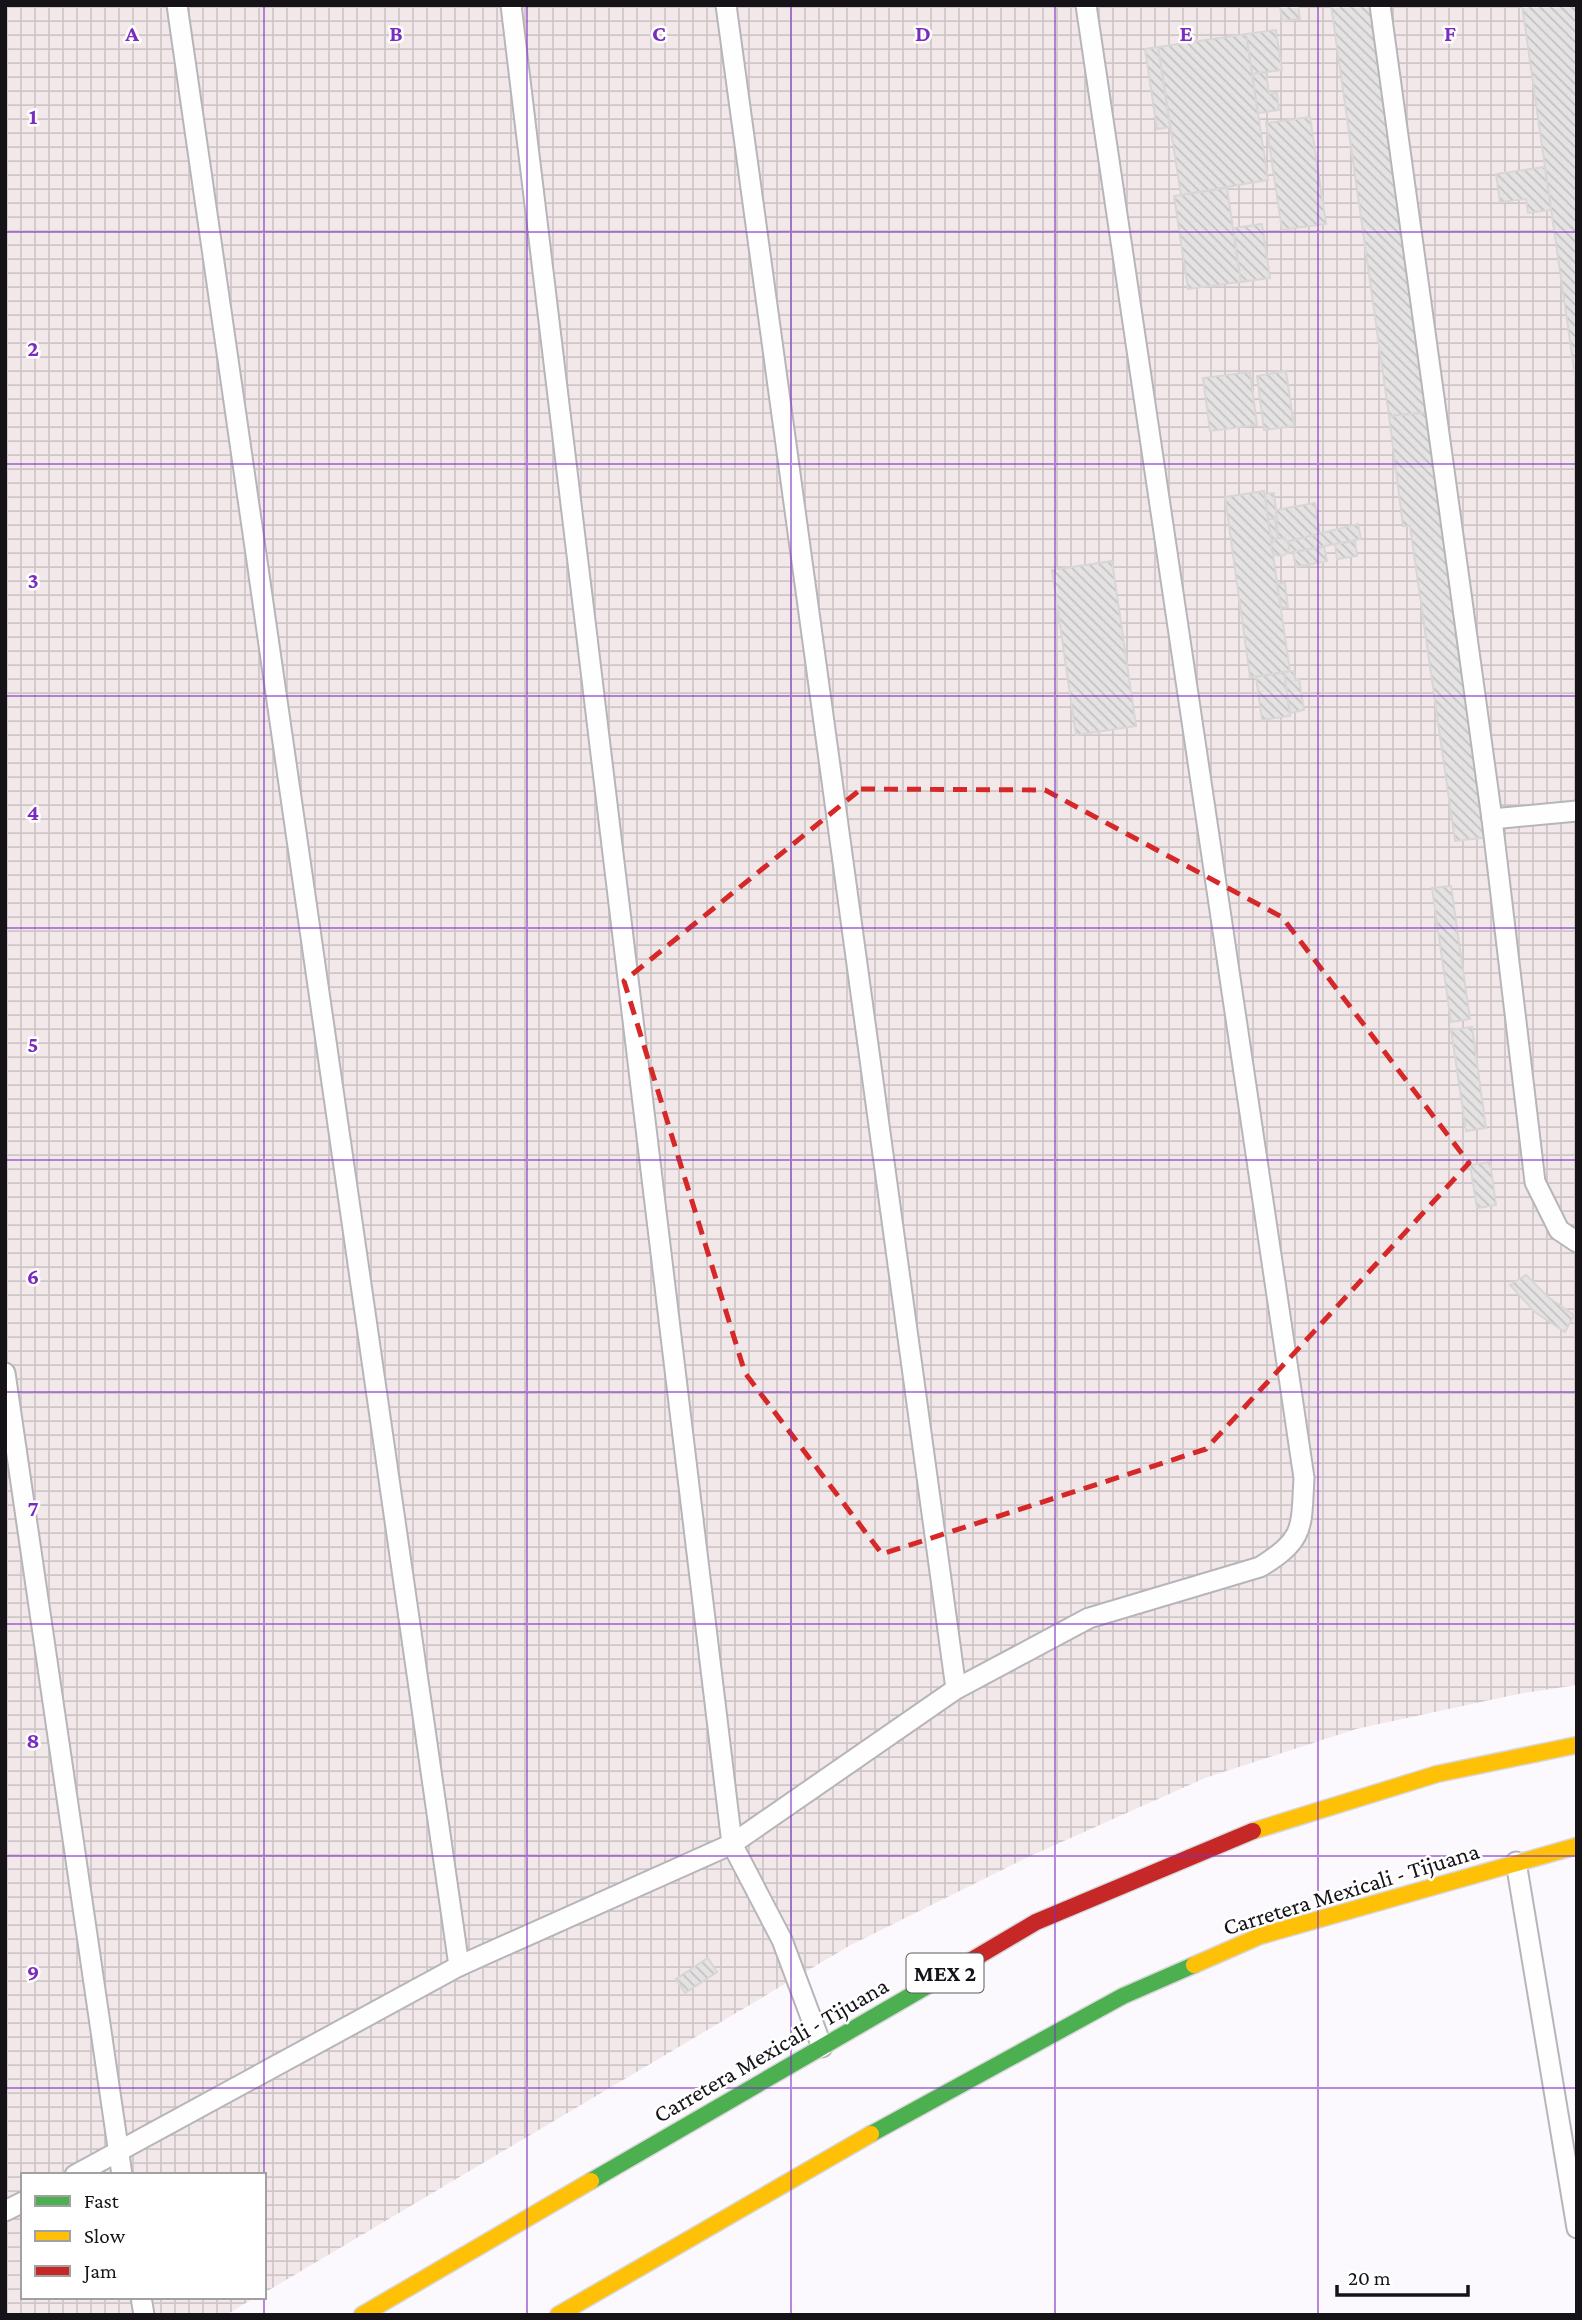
<svg xmlns="http://www.w3.org/2000/svg" width="1582" height="2320" font-family="'Crimson Pro',serif">
<style>
.industrial{fill:url(#industrial-grid)}
.building{fill:url(#building-back-hatch);stroke:#d9d6d6;stroke-width:2}
.lines{fill:none;stroke-linecap:round;stroke-linejoin:round}
.lane-casing{stroke:#b7b5ba;stroke-width:23}
.fast-casing{stroke:#d8d7d9;stroke-width:19}
.slow-casing{stroke:#d8d7d9;stroke-width:19}
.jam-casing{stroke:#d8d7d9;stroke-width:19}
.lane{stroke:#fefeff;stroke-width:19}
.fast{stroke:#4caf50;stroke-width:16}
.slow{stroke:#ffc107;stroke-width:16}
.jam{stroke:#c62828;stroke-width:16}
.marked{fill:none;stroke:#d62828;stroke-width:5;stroke-dasharray:14 9;stroke-linejoin:round}
.grid{fill:none;stroke:#7b2cbf;stroke-width:2;stroke-opacity:0.55}
.labels{text-anchor:middle;stroke-width:5;stroke-linejoin:round;paint-order:stroke}
.shield{fill:#fff;stroke:#5b5a5d;stroke-width:2}
.shield-label{font-size:23px;font-weight:bold;fill:#151318}
.street-label{font-size:24px;fill:#151318;stroke:#fff}
.grid-label{font-size:23px;text-anchor:middle;font-weight:bold;fill:#7b2cbf;stroke:#fff;stroke-width:5;stroke-linejoin:round;paint-order:stroke}
</style>
<defs>
<pattern id="industrial-grid" width="8" height="8" patternUnits="userSpaceOnUse" patternTransform="scale(1.75)"><rect width="8" height="8" fill="#f2e8e9"/><path d="M0 4h8M4 0v8" fill="none" stroke="#cfc6c7"/></pattern>
<pattern id="building-back-hatch" width="6" height="6" patternUnits="userSpaceOnUse" patternTransform="scale(1.75)"><rect width="6" height="6" fill="#e4e2e2"/><path d="M-1 5l2 2M0 0l6 6M5-1l2 2" fill="none" stroke="#c3c1c1"/></pattern>
</defs>
<rect width="100%" height="100%" fill="#fbf9fd"/>
<path class="industrial" d="M 5,5 L 1577,5 L 1577,1685 L 1518,1694 L 1356,1729 L 1205,1778 L 1028,1857 L 849,1946 L 264,2293 L 264,2175 L 23,2175 L 23,2297 L 256,2297 L 226,2315 L 5,2315 Z"/>
<g class="building">
<path d="M 1280,5 L 1298,5 L 1300,19 L 1282,21 Z"/>
<path d="M 1331,5 L 1377,5 L 1432,412 L 1389,416 Z"/>
<path d="M 1522,5 L 1577,5 L 1577,390 L 1542,146 Z"/>
<path d="M 1276,30 L 1282,70 L 1252,74 L 1246,34 Z"/>
<path d="M 1246,34 L 1268,180 L 1181,195 L 1158,47 Z"/>
<path d="M 1158,47 L 1170,127 L 1157,129 L 1145,49 Z"/>
<path d="M 1266,72 L 1269,94 L 1277,93 L 1279,110 L 1258,113 L 1252,74 Z"/>
<path d="M 1310,117 L 1326,224 L 1282,230 L 1266,123 Z"/>
<path d="M 1545,167 L 1551,210 L 1528,213 L 1526,199 L 1500,202 L 1496,174 Z"/>
<path d="M 1227,188 L 1241,282 L 1188,289 L 1174,196 Z"/>
<path d="M 1262,224 L 1270,278 L 1241,282 L 1233,228 Z"/>
<path d="M 1286,371 L 1294,426 L 1264,430 L 1257,376 Z"/>
<path d="M 1250,372 L 1257,425 L 1210,431 L 1203,378 Z"/>
<path d="M 1432,412 L 1490,837 L 1455,841 L 1410,526 L 1403,526 L 1389,416 Z"/>
<path d="M 1264,491 L 1290,672 L 1250,677 L 1225,497 Z"/>
<path d="M 1274,493 L 1277,518 L 1268,519 L 1265,494 Z"/>
<path d="M 1315,503 L 1320,536 L 1286,542 L 1285,538 L 1278,539 L 1276,510 Z"/>
<path d="M 1268,519 L 1275,519 L 1278,539 L 1271,540 Z"/>
<path d="M 1358,524 L 1361,539 L 1288,553 L 1286,542 Z"/>
<circle cx="1280" cy="547" r="9"/>
<path d="M 1355,541 L 1357,556 L 1337,559 L 1335,544 Z"/>
<path d="M 1324,547 L 1327,561 L 1296,567 L 1293,552 Z"/>
<path d="M 1112,561 L 1136,726 L 1076,735 L 1052,570 Z"/>
<path d="M 1285,583 L 1288,607 L 1281,607 L 1277,584 Z"/>
<path d="M 1294,671 L 1295,680 L 1299,679 L 1304,710 L 1290,713 L 1284,672 Z"/>
<path d="M 1284,672 L 1290,716 L 1262,720 L 1256,677 Z"/>
<path d="M 1451,886 L 1470,1019 L 1451,1022 L 1432,888 Z"/>
<path d="M 1472,1027 L 1486,1128 L 1466,1131 L 1451,1030 Z"/>
<path d="M 1490,1162 L 1496,1205 L 1477,1208 L 1470,1165 Z"/>
<path d="M 1526,1275 L 1548,1297 L 1574,1315 L 1565,1332 L 1535,1312 L 1510,1285 Z"/>
<path d="M 708,1958 L 717,1972 L 685,1993 L 676,1979 Z"/>
</g>
<g class="lines">
<defs>
<g id="lane">
<path d="M 177,5 L 459,1966"/>
<path d="M 726,5 L 956,1689"/>
<path d="M 1380,5 L 1492,819 L 1535,1182 L 1559,1230 L 1577,1242"/>
<path d="M 1492,819 L 1577,811"/>
<path d="M 5,1373 L 122,2175"/>
<path d="M 1516,1862 L 1577,2228"/>
<path d="M 822,2047 L 782,1940 L 732,1844 L 956,1689 L 1089,1618 L 1260,1567 C 1306,1539 1301,1527 1304,1478 L 1086,5"/>
<path d="M 75,2175 L 459,1966 L 732,1844 L 511,5"/>
<path d="M 5,2211 L 23,2202"/>
<path d="M 141,2297 L 144,2315"/>
</g>
<g id="fast">
<path d="M 871,2134 L 1123,1996 L 1194,1965"/>
<path d="M 591,2181 L 960,1967"/>
</g>
<g id="slow">
<path d="M 1253,1831 L 1437,1774 L 1577,1745"/>
<path d="M 1194,1965 L 1260,1936 L 1577,1846"/>
<path d="M 362,2315 L 591,2181"/>
<path d="M 558,2315 L 871,2134"/>
</g>
<path id="jam" d="M 960,1967 L 1036,1922 L 1253,1831"/>
</defs>
<use href="#lane" class="lane-casing"/>
<use href="#fast" class="fast-casing"/>
<use href="#slow" class="slow-casing"/>
<use href="#jam" class="jam-casing"/>
<use href="#lane" class="lane"/>
<use href="#fast" class="fast"/>
<use href="#slow" class="slow"/>
<use href="#jam" class="jam"/>
</g>
<path class="marked" d="M 861,789 L 1045,790 L 1282,917 L 1469,1163 L 1206,1449 L 882,1554 L 745,1373 L 624,981 Z"/>
<path class="grid" d="M 264,5 L 264,2175M 527,5 L 527,2315M 791,5 L 791,2315M 1055,5 L 1055,2315M 1318,5 L 1318,2315M 5,232 L 1577,232M 5,464 L 1577,464M 5,696 L 1577,696M 5,928 L 1577,928M 5,1160 L 1577,1160M 5,1392 L 1577,1392M 5,1624 L 1577,1624M 5,1856 L 1577,1856M 5,2088 L 1577,2088M 264,2297 L 264,2315"/>
<g class="labels">
<rect class="shield" x="906.5" y="1953.5" width="77" height="39" rx="5"/>
<g class="shield-label">
<text x="945" y="1981">MEX 2</text>
</g>
<g class="street-label">
<text transform="translate(1351 1889) rotate(-17)" y="8">Carretera Mexicali - Tijuana</text>
<text transform="translate(771 2050) rotate(-30)" y="8">Carretera Mexicali - Tijuana</text>
</g>
</g>
<g class="grid-label">
<text x="132" y="41">A</text>
<text x="396" y="41">B</text>
<text x="659" y="41">C</text>
<text x="923" y="41">D</text>
<text x="1186" y="41">E</text>
<text x="1450" y="41">F</text>
<text x="33" y="124">1</text>
<text x="33" y="356">2</text>
<text x="33" y="588">3</text>
<text x="33" y="820">4</text>
<text x="33" y="1052">5</text>
<text x="33" y="1284">6</text>
<text x="33" y="1516">7</text>
<text x="33" y="1748">8</text>
<text x="33" y="1980">9</text>
</g>
<rect width="1582" height="2320" fill="none" stroke="#151318" stroke-width="14"/>
<rect x="21" y="2173" width="245" height="126" fill="#ffffff" stroke="#a1a1a3" stroke-width="2"/>
<rect x="35" y="2196" width="35" height="10" fill="#4caf50" stroke="#a1a1a3" stroke-width="2"/>
<text x="84" y="2208" font-size="21" fill="#151318">Fast</text>
<rect x="35" y="2231" width="35" height="10" fill="#ffc107" stroke="#a1a1a3" stroke-width="2"/>
<text x="84" y="2243" font-size="21" fill="#151318">Slow</text>
<rect x="35" y="2266" width="35" height="10" fill="#c62828" stroke="#a1a1a3" stroke-width="2"/>
<text x="84" y="2278" font-size="21" fill="#151318">Jam</text>
<path d="M1337 2285v10h131v-10" fill="none" stroke="#151318" stroke-width="3.5"/>
<text x="1348" y="2285" font-size="21" fill="#151318" stroke="#ffffff" stroke-width="5" paint-order="stroke">20 m</text>
</svg>
